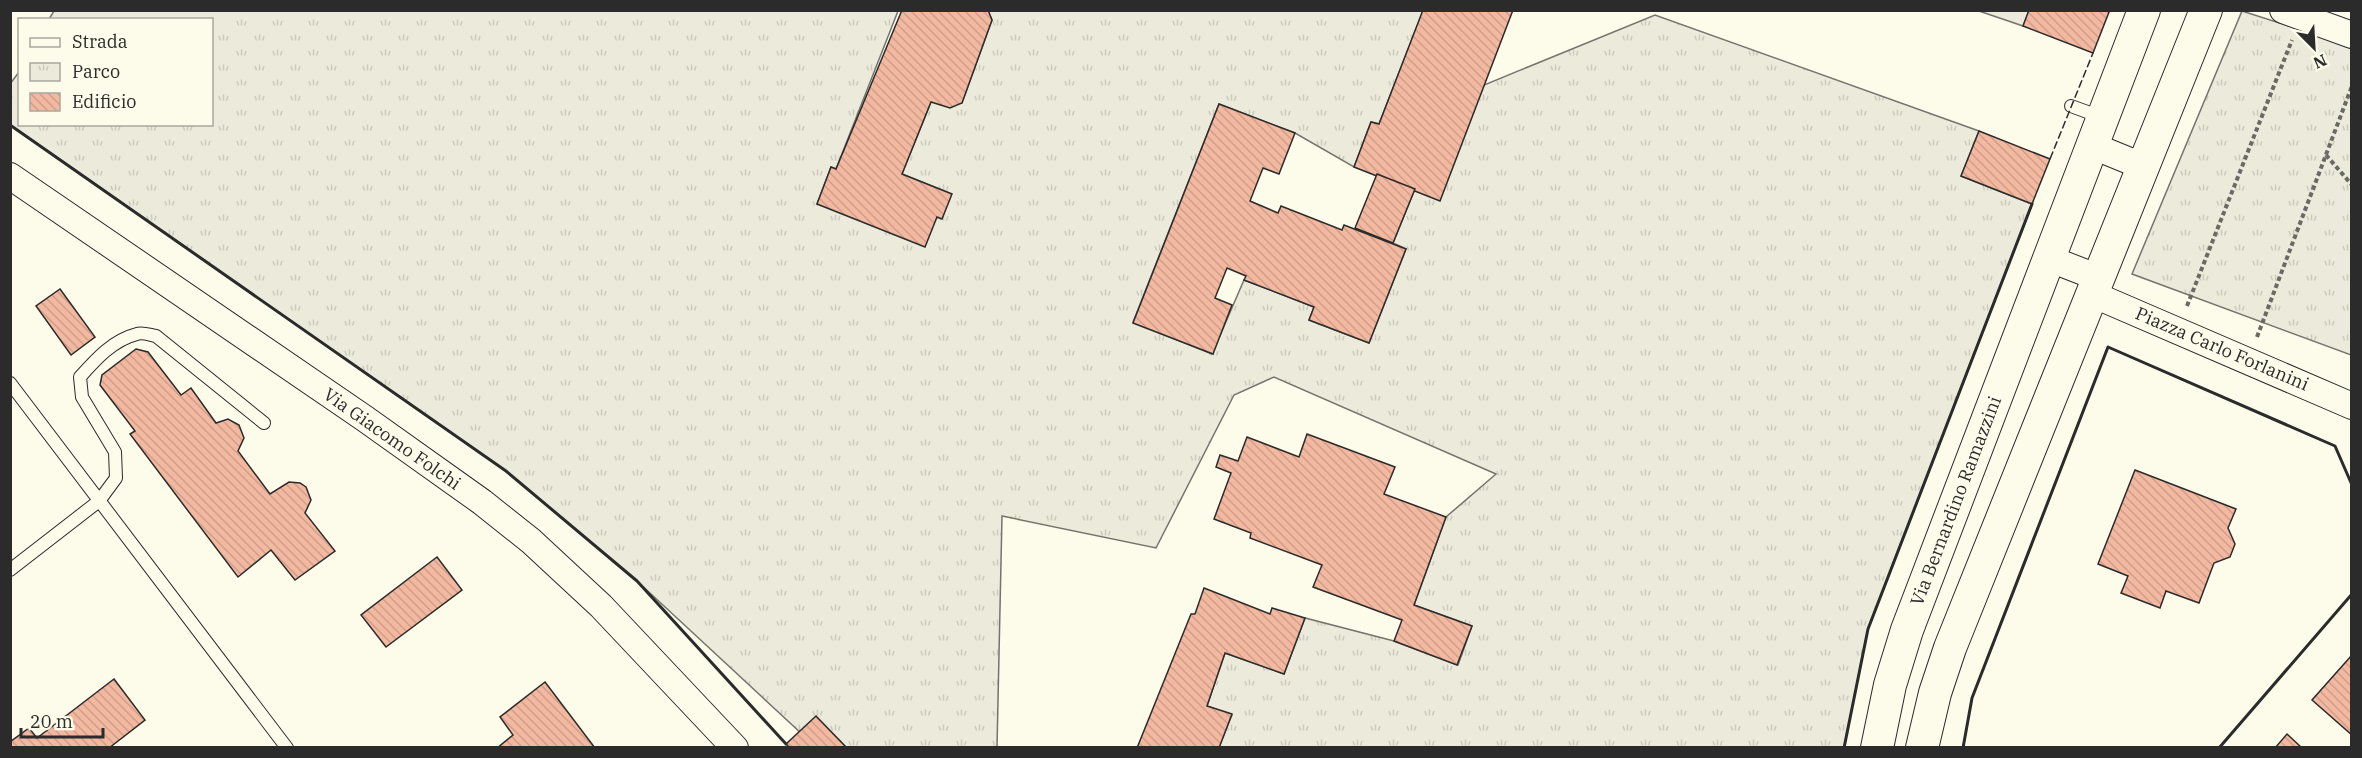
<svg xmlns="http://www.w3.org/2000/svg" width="2362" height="758" font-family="'IBM Plex Serif',serif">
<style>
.park{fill:url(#park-tufts);stroke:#74746e;stroke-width:1.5}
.building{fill:url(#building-back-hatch);stroke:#2b2b2b;stroke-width:1.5}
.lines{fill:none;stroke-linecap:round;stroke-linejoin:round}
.service-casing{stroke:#2b2b2b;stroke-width:14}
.minor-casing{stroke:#2b2b2b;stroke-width:28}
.tertiary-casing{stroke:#2b2b2b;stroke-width:34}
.path{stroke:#6a6964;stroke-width:4;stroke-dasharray:4.5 3;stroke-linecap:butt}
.service{stroke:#fdfbea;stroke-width:12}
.minor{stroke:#fdfbea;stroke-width:26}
.tertiary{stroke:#fdfbea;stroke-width:32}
.fence{stroke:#2b2b2b;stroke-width:1.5;stroke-dasharray:8 3;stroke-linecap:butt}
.wall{stroke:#2b2b2b;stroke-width:3}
.labels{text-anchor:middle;stroke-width:4.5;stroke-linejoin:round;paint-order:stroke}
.street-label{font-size:18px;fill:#2b2b2b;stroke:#fdfbea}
</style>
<defs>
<pattern id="park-tufts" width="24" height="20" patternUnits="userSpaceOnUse" patternTransform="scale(1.5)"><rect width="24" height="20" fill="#ecebdb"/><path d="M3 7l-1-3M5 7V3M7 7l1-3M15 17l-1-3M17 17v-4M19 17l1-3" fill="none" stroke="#cbcabc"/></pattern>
<pattern id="building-back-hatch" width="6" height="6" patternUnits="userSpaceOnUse" patternTransform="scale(1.5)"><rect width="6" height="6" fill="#f2b8a0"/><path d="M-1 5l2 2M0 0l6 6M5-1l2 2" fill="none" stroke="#d09e8a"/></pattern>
</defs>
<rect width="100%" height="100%" fill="#fdfbea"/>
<g class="park">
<path d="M 54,11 L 898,11 L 836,169 L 831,167 L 817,204 L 942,218 L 951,194 L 902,174 L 931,102 L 962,103 L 992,20 L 988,11 L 1423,11 L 1379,124 L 1371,122 L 1354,167 L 1295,133 L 1219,104 L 1133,322 L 1212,354 L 1244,280 L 1314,307 L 1309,320 L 1369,343 L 1406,249 L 1393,243 L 1415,189 L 1484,85 L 1655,15 L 1979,131 L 1961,176 L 2032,204 L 1868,629 L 1844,747 L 1219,747 L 1232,715 L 1207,706 L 1225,653 L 1284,674 L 1305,618 L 1394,641 L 1458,665 L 1472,626 L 1414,605 L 1446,517 L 1496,474 L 1274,377 L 1234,395 L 1156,548 L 1002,516 L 997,747 L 816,747 L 637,581 L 506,471 L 11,125 L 10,84 L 19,72 L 20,124 L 212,124 L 212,20 L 49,19 Z"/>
<path d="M 1979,11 L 2029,11 L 2023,26 Z"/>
<path d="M 2242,11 L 2351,46 L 2351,355 L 2132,274 Z"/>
</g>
<g class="building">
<path d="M 902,10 L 988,10 L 992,20 L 962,103 L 950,108 L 931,102 L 902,174 L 952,194 L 942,219 L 937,217 L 925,247 L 817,204 L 831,167 L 836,169 Z"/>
<path d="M 1423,10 L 1513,10 L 1440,201 L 1354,167 L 1371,122 L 1379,124 Z"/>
<path d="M 2029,10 L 2105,10 L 2109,12 L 2093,53 L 2023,26 Z"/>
<path d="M 1219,104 L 1295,133 L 1279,174 L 1263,168 L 1250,201 L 1278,213 L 1281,206 L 1342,230 L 1344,225 L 1406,249 L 1369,343 L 1309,320 L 1314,307 L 1244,280 L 1246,276 L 1227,268 L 1215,298 L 1232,305 L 1213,354 L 1133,323 Z"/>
<path d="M 1979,131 L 2050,159 L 2032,204 L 1961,176 Z"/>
<path d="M 1377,174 L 1415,189 L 1393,243 L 1355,228 Z"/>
<path d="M 60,289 L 95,337 L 71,355 L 36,306 Z"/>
<path d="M 136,349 L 148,352 L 181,395 L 191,388 L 216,423 L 228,419 L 239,425 L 244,438 L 238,451 L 270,494 L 289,482 L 300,483 L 306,487 L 311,500 L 305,513 L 335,551 L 295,580 L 271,550 L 238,577 L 130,434 L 135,431 L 100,385 L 102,375 Z"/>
<path d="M 1307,434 L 1395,467 L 1384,494 L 1446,517 L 1414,605 L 1472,626 L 1457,665 L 1394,641 L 1402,620 L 1313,587 L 1322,565 L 1250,538 L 1251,533 L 1214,519 L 1231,473 L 1216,467 L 1220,455 L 1238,461 L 1247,437 L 1299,457 Z"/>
<path d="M 2135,470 L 2236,509 L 2228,528 L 2235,544 L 2230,557 L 2214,563 L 2199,603 L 2166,591 L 2160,608 L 2121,593 L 2128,576 L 2098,564 Z"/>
<path d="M 437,557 L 462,590 L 386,647 L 361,615 Z"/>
<path d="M 1204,588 L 1270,614 L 1272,608 L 1305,618 L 1284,674 L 1225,653 L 1207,706 L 1232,714 L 1219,748 L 1137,748 L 1191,614 L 1195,614 Z"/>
<path d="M 2352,655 L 2352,735 L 2312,700 Z"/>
<path d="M 114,679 L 145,720 L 109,748 L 10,748 L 10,742 L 29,728 L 37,738 Z"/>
<path d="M 545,682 L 595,748 L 497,748 L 513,735 L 500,717 Z"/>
<path d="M 816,716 L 845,746 L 844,748 L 790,748 L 786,744 Z"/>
<path d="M 2287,734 L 2302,748 L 2275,748 Z"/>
</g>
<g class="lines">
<defs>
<g id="service">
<path d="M 2071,106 L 2101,117"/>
<path d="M 10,383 L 287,748"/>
<path d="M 10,570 L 99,501 L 116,478 L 115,452 L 82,397 L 80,377 C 96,359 113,340 137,334 C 142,332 150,335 156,336 L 264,423"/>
</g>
<g id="minor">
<path d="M 2283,10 L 2352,35"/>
<path d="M 2093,146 L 2142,166"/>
<path d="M 10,176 L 364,418 L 482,502 L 531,541 L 601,606 L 735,748"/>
<path d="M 2050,259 L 2099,278"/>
<path d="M 2092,294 L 2352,406"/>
</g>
<g id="tertiary">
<path d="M 1877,748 L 1890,685 L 1907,630 L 2144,10"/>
<path d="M 1922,748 L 1935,693 L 1950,648 L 2206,10"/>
</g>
</defs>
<use href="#service" class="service-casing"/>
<use href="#minor" class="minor-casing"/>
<use href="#tertiary" class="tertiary-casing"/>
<g class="path">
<path d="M 2326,155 L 2352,185"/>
<path d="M 2187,306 L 2292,40"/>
<path d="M 2257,337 L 2352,86"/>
</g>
<use href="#service" class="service"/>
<use href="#minor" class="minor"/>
<use href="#tertiary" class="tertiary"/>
<path class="fence" d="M 2050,159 L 2093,53"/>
<g class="wall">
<path d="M 10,125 L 506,471 L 637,581 L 786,744"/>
<path d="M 1844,748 L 1868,629 L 2032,204"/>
<path d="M 1963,748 L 1972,698 L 2108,347 L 2335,446 L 2352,485"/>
<path d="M 2219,748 L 2352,594"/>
</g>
</g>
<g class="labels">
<g class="street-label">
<text transform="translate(2222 349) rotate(23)" y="6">Piazza Carlo Forlanini</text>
<text transform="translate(392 439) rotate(35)" y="6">Via Giacomo Folchi</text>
<text transform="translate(1956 501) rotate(-69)" y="6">Via Bernardino Ramazzini</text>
</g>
</g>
<rect width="2362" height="758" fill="none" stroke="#2b2b2b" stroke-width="24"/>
<rect x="18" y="18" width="195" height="108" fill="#fdfbea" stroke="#a9a89e" stroke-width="1.5"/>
<rect x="30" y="38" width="30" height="9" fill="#fdfbea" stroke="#a9a89e" stroke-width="1.5"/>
<text x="72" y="48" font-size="18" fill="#2b2b2b">Strada</text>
<rect x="30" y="63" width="30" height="18" fill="url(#park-tufts)" stroke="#a9a89e" stroke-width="1.5"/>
<text x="72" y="78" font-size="18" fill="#2b2b2b">Parco</text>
<rect x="30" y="93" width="30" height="18" fill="url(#building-back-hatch)" stroke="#a9a89e" stroke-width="1.5"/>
<text x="72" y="108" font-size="18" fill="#2b2b2b">Edificio</text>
<g transform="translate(2314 48) rotate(156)" stroke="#fdfbea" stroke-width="4.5" paint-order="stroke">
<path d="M0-4.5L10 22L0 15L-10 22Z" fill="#2b2b2b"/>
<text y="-9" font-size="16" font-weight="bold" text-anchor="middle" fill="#2b2b2b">N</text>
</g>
<path d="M21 728v9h82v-9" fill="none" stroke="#2b2b2b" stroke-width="3"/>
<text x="30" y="728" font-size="18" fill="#2b2b2b" stroke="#fdfbea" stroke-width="4.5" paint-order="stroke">20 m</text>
</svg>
